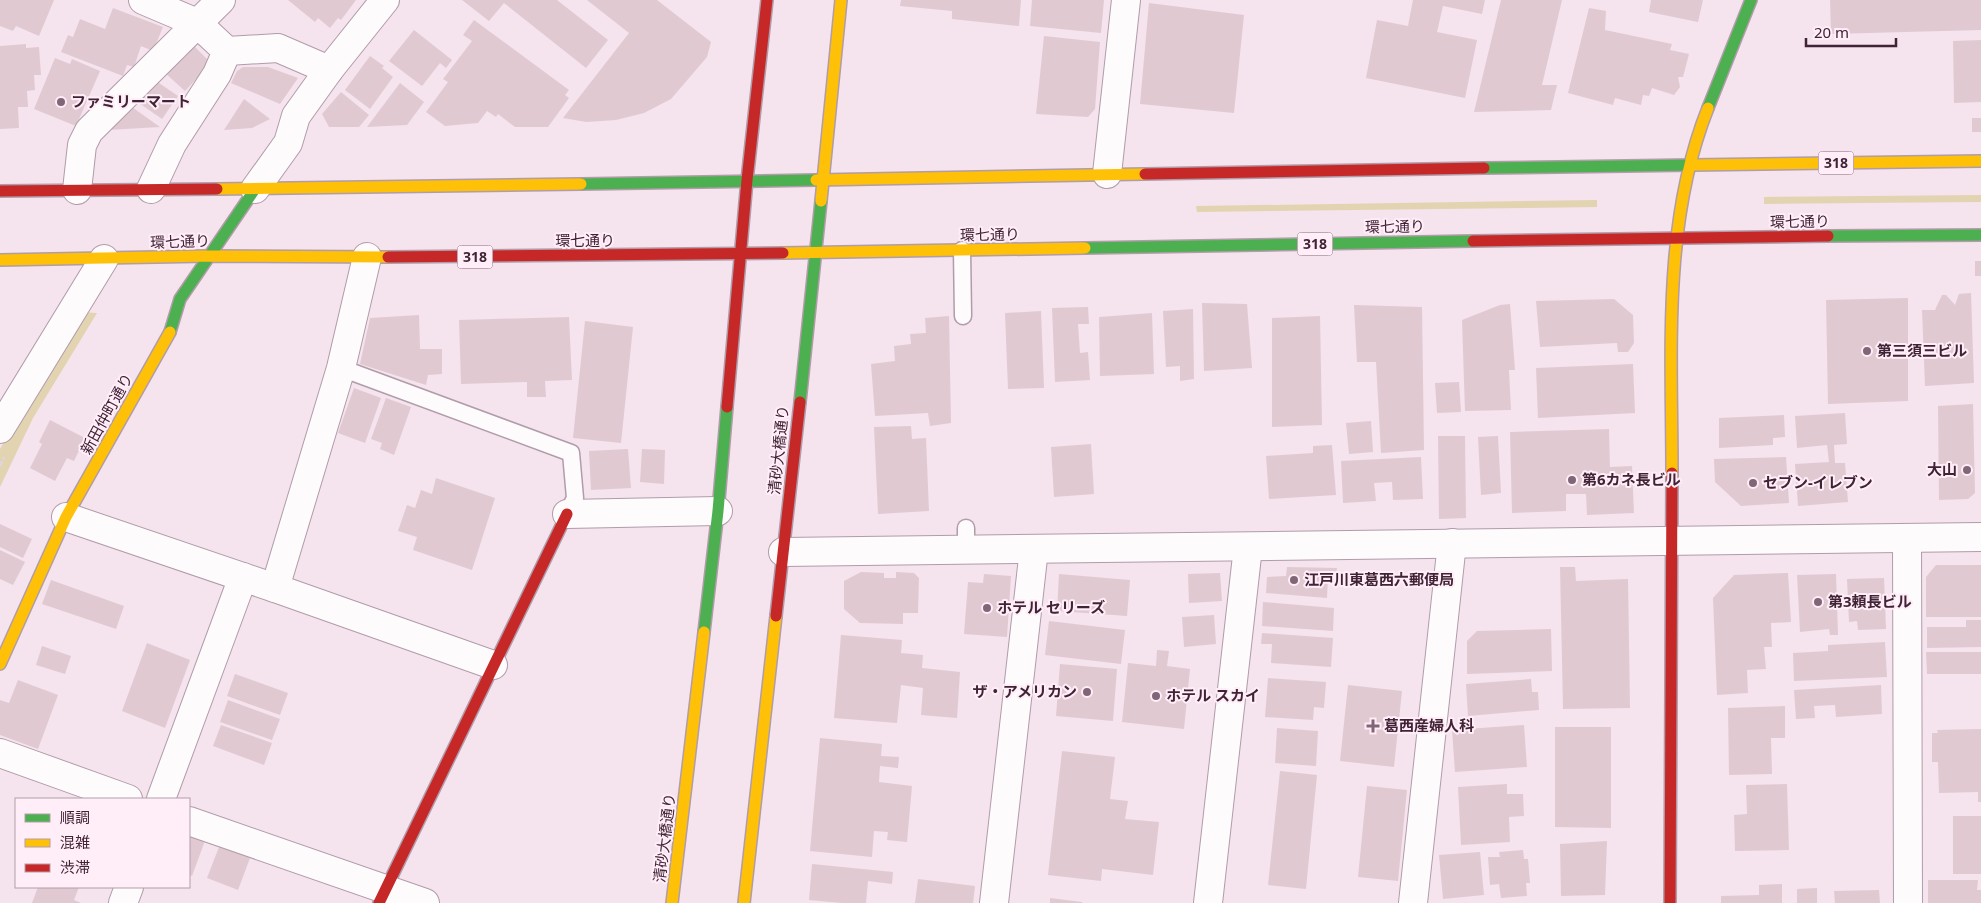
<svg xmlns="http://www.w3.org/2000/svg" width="1981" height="903" font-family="'Noto Sans','Noto Sans JP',sans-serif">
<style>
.green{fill:#e2d4b0}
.building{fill:#e1c9d2}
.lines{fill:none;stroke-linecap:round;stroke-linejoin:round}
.lane-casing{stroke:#b19ca9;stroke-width:19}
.street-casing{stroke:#b19ca9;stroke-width:30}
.fast-casing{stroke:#b19ca9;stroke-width:14}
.slow-casing{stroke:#b19ca9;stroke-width:14}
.jam-casing{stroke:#b19ca9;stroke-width:14}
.path{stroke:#ddd6da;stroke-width:3;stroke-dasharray:5 2.5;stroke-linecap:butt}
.lane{stroke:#fefbfc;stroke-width:16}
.street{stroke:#fefbfc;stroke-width:28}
.fast{stroke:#4caf50;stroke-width:11}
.slow{stroke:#ffc107;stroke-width:11}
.jam{stroke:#c62828;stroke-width:11}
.poi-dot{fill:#806676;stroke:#ffeef8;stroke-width:2}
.labels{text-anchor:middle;stroke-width:4;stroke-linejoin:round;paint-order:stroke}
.shield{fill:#ffeef8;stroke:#7a6070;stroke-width:1}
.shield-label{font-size:14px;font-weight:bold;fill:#412336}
.poi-label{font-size:15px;font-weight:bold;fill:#412336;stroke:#ffeef8;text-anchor:start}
.street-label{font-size:15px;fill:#412336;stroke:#ffeef8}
</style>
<rect width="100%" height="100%" fill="#f5e3ee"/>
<g class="green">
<path d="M 1981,195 L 1981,202 L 1764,204 L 1764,197 Z"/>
<path d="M 1597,200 L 1597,207 L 1197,212 L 1196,206 Z"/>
<path d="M 78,312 L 97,313 L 33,418 L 0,487 L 0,449 Z"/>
</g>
<g class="building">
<path d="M 0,0 L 54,0 L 39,36 L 16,26 L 13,31 L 0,26 Z"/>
<path d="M 288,0 L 356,0 L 341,20 L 338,18 L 330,28 L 318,18 L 315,22 Z"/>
<path d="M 462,0 L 557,0 L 608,40 L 586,68 L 504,3 L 489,21 Z"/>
<path d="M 587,0 L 657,0 L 711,42 L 707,57 L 671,99 L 644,113 L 616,120 L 586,122 L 563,118 L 629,33 Z"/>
<path d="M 901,0 L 1021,0 L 1019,26 L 952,19 L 952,11 L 900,6 Z"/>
<path d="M 1032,0 L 1104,0 L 1101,33 L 1030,26 Z"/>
<path d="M 1413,0 L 1485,0 L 1482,14 L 1443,6 L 1437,32 L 1477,40 L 1465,98 L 1366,78 L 1377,20 L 1408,26 Z"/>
<path d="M 1501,0 L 1562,0 L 1542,85 L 1557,85 L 1551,110 L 1474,112 Z"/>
<path d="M 1651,0 L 1703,0 L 1698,22 L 1649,12 Z"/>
<path d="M 1830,0 L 1981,0 L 1981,30 L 1831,34 Z"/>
<path d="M 1149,3 L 1244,15 L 1234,113 L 1140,104 Z"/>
<path d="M 113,8 L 163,27 L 153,51 L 141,46 L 134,67 L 127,65 L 123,76 L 61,52 L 68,35 L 73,37 L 80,19 L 105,29 Z"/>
<path d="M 1589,8 L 1606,11 L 1605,30 L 1672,44 L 1670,50 L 1689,54 L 1683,77 L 1678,77 L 1680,87 L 1674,95 L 1652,88 L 1649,96 L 1643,95 L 1641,105 L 1615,98 L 1613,105 L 1568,93 Z"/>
<path d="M 474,20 L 569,90 L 565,95 L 569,98 L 548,127 L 515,127 L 498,114 L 496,117 L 487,111 L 478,123 L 445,126 L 426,112 L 448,82 L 443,79 L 472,41 L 463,35 Z"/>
<path d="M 414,30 L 452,60 L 446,68 L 440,63 L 422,86 L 389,61 Z"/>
<path d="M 1044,36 L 1100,42 L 1095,109 L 1088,117 L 1036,114 Z"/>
<path d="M 1981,40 L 1981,102 L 1954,103 L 1953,41 Z"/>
<path d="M 191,43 L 211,63 L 185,91 L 164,72 Z"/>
<path d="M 26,44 L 26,48 L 39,47 L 41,75 L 34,75 L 35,90 L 27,91 L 28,107 L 18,107 L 19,128 L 0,129 L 0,46 Z"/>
<path d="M 370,56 L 384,66 L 382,68 L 393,77 L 370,109 L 345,90 Z"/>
<path d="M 55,58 L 70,64 L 72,59 L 100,71 L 76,126 L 34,109 Z"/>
<path d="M 243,67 L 268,67 L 298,78 L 280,104 L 231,83 L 237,71 Z"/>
<path d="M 159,83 L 178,96 L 162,119 L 136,101 L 148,84 Z"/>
<path d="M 400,83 L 424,102 L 407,125 L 367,127 Z"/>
<path d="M 341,92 L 369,115 L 359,127 L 329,127 L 322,114 Z"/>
<path d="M 244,99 L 270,119 L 252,128 L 224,130 Z"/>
<path d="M 129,105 L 160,127 L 108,130 Z"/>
<rect x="1972" y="118" width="9" height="14"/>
<rect x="1975" y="261" width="6" height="15"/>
<path d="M 1971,293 L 1974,383 L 1925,386 L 1922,310 L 1935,310 L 1942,295 L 1946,295 L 1955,305 L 1959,294 Z"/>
<path d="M 1908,298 L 1908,401 L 1828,404 L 1826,300 Z"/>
<path d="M 1614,299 L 1633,315 L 1634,343 L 1628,352 L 1618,352 L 1617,343 L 1540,347 L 1536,301 Z"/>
<path d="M 1202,303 L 1247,304 L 1252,368 L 1204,371 Z"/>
<path d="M 1510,304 L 1515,370 L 1509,370 L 1511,410 L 1465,411 L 1462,320 L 1500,305 Z"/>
<path d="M 1354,305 L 1422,307 L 1424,450 L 1381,453 L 1376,362 L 1357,362 Z"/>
<path d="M 1088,307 L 1089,324 L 1078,324 L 1080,353 L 1088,352 L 1090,380 L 1055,382 L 1052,308 Z"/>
<path d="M 1193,309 L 1194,379 L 1180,381 L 1180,366 L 1166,367 L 1163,311 Z"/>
<path d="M 1041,311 L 1044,388 L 1008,389 L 1005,313 Z"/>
<path d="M 1152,313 L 1154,374 L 1100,376 L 1099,317 Z"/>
<path d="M 419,315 L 420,349 L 442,349 L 442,374 L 428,375 L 426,385 L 360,364 L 370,318 Z"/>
<path d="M 949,316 L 951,423 L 930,426 L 928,413 L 875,416 L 871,364 L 895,361 L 894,346 L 911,344 L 910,334 L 926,333 L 925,318 Z"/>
<path d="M 1320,316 L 1322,425 L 1272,427 L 1272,318 Z"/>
<path d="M 569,317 L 572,380 L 545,381 L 546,397 L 527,397 L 527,382 L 461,384 L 459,320 Z"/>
<path d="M 585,321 L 633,327 L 621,443 L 573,438 Z"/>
<path d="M 1633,364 L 1635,413 L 1538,418 L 1536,368 Z"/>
<path d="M 1459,382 L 1461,412 L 1437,413 L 1435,383 Z"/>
<path d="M 354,388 L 381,398 L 365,443 L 338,433 Z"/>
<path d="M 386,398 L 411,407 L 394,455 L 380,449 L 382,443 L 371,439 Z"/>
<path d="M 1973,404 L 1975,493 L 1968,499 L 1939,500 L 1938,406 Z"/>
<path d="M 1845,413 L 1847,444 L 1834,445 L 1835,463 L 1845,463 L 1848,502 L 1798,506 L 1795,464 L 1829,462 L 1827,445 L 1797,448 L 1795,416 Z"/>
<path d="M 1784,415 L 1785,437 L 1773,438 L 1773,445 L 1719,448 L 1719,418 Z"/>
<path d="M 50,420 L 85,438 L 74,461 L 67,458 L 55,481 L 30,468 L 42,444 L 39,442 Z"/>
<path d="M 1371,421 L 1373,452 L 1349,454 L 1346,423 Z"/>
<path d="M 911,426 L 912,439 L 926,438 L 929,511 L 878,514 L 874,427 Z"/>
<path d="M 1609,429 L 1610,467 L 1632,466 L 1634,513 L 1587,515 L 1586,494 L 1566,494 L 1566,511 L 1512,513 L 1510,432 Z"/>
<path d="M 1438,436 L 1465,436 L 1466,518 L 1439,519 Z"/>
<path d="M 1498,436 L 1501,493 L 1481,495 L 1478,437 Z"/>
<path d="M 1091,444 L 1094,494 L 1054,497 L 1051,447 Z"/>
<path d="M 1332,445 L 1336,495 L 1269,499 L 1266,456 L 1313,453 L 1313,446 Z"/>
<path d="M 628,449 L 631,488 L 591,490 L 589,451 Z"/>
<path d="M 642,449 L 665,450 L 664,484 L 640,482 Z"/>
<path d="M 1421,457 L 1423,499 L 1393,500 L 1392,482 L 1374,483 L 1376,501 L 1343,503 L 1341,461 Z"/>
<path d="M 1786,457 L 1789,503 L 1741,506 L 1715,482 L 1714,459 Z"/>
<path d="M 436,478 L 495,498 L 472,570 L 413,550 L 417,537 L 398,531 L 407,505 L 415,508 L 421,490 L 432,494 Z"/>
<path d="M 0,524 L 32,539 L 23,558 L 0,547 Z"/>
<path d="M 0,550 L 25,562 L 13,585 L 0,579 Z"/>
<path d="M 1936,565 L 1981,565 L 1981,617 L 1926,617 L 1926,577 Z"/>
<path d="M 1287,567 L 1337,568 L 1336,576 L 1328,576 L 1327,598 L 1266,593 L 1267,577 L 1286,576 Z"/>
<path d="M 1560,567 L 1575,567 L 1576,581 L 1628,579 L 1630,708 L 1563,709 Z"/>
<path d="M 861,572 L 884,573 L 884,578 L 896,578 L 896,572 L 914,573 L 919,578 L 918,613 L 903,613 L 903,624 L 860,623 L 844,609 L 844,581 Z"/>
<path d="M 1220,573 L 1222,601 L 1189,603 L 1188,574 Z"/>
<path d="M 1788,573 L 1791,622 L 1771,623 L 1772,647 L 1764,647 L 1766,669 L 1747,670 L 1748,693 L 1717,695 L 1713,598 L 1734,575 Z"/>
<path d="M 984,574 L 1011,576 L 1007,637 L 964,634 L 968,582 L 983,583 Z"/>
<path d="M 1059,574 L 1130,580 L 1127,616 L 1057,611 Z"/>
<path d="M 1836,574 L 1838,635 L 1830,635 L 1829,629 L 1800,632 L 1797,575 Z"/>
<path d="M 1884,578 L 1886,629 L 1858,630 L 1857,621 L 1849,622 L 1847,579 Z"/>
<path d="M 51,580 L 124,606 L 116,629 L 42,604 Z"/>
<path d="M 1263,602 L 1334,608 L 1333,631 L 1262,626 Z"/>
<path d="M 1214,615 L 1216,644 L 1184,647 L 1182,617 Z"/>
<path d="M 1966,620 L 1981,620 L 1981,647 L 1927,648 L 1927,627 L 1966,627 Z"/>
<path d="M 1049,621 L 1125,630 L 1121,664 L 1045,655 Z"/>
<path d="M 1551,629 L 1552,671 L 1467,674 L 1467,641 L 1477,631 Z"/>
<path d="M 1262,633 L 1333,638 L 1331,667 L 1271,663 L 1272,644 L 1261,644 Z"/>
<path d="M 841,635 L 902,640 L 901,653 L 923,655 L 922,668 L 960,672 L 957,718 L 921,715 L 923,688 L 901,685 L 897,723 L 834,718 Z"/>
<path d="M 1885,642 L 1887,677 L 1794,681 L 1793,653 L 1828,651 L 1828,645 Z"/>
<path d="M 147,643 L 190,660 L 165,728 L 122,711 Z"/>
<path d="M 42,646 L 71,656 L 65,674 L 36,665 Z"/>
<path d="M 1157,650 L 1169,651 L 1167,666 L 1190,669 L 1184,729 L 1122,722 L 1128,663 L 1156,666 Z"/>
<path d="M 1926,652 L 1981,652 L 1981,674 L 1927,674 Z"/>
<path d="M 1060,664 L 1117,669 L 1113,721 L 1056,716 Z"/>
<path d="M 235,674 L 288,693 L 280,715 L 227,696 Z"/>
<path d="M 1268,678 L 1326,682 L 1324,708 L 1314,707 L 1313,720 L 1265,717 Z"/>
<path d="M 1531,679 L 1532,692 L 1538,692 L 1539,710 L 1468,716 L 1466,684 Z"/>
<path d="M 18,680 L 58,695 L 38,749 L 0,735 L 0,700 L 9,703 Z"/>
<path d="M 1348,685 L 1402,691 L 1394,767 L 1340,761 Z"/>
<path d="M 1881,685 L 1882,714 L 1836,717 L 1835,705 L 1814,706 L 1815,718 L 1796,719 L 1794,690 Z"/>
<path d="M 228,700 L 280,719 L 272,740 L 220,722 Z"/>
<path d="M 1785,706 L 1785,738 L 1771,738 L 1772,774 L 1729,775 L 1728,708 Z"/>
<path d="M 221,725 L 272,743 L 264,765 L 213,746 Z"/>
<path d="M 1524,725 L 1527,767 L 1455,772 L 1452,730 Z"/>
<path d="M 1555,727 L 1611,727 L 1611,828 L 1555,827 Z"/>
<path d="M 1277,728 L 1318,731 L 1316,766 L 1275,763 Z"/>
<path d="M 1981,729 L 1981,802 L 1978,802 L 1978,792 L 1939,793 L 1938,762 L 1932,762 L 1932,733 L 1938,733 L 1937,730 Z"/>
<path d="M 820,738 L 882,744 L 881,756 L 899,757 L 898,768 L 880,766 L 879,782 L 912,786 L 907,842 L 887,840 L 888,832 L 874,831 L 872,857 L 810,851 Z"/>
<path d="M 1062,751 L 1115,757 L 1110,799 L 1128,801 L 1125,819 L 1159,822 L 1153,875 L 1102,869 L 1101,881 L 1048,875 Z"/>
<path d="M 1280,771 L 1317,775 L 1306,889 L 1268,885 Z"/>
<path d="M 1507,784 L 1507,794 L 1523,794 L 1524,816 L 1509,817 L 1510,842 L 1461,845 L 1458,787 Z"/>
<path d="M 1787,784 L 1789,850 L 1735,851 L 1734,815 L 1747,814 L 1746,785 Z"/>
<path d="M 1367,786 L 1407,790 L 1398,881 L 1358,877 Z"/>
<rect x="1953" y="816" width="28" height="58"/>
<path d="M 189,831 L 206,838 L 192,876 L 189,875 Z"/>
<path d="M 1607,841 L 1605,895 L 1561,896 L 1560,844 Z"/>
<path d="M 219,847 L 250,858 L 238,890 L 207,878 Z"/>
<path d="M 1523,850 L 1524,859 L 1528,859 L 1530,883 L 1526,883 L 1527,896 L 1501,898 L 1499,884 L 1490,885 L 1488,857 L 1500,857 L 1499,852 Z"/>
<path d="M 1480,852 L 1484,895 L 1443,899 L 1439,855 Z"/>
<path d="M 812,864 L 893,872 L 892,884 L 868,881 L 866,903 L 842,903 L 809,900 Z"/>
<path d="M 918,879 L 975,886 L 973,903 L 915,903 Z"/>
<path d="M 1928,880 L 1978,880 L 1977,890 L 1981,890 L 1981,903 L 1928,903 Z"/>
<path d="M 1782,884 L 1782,903 L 1721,903 L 1721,896 L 1759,895 L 1759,885 Z"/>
<path d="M 38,887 L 79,887 L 74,900 L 81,903 L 32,903 Z"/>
<path d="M 1817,888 L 1817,903 L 1797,903 L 1797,889 Z"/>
<path d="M 1879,890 L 1880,903 L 1835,903 L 1834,891 Z"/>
<path d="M 1050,898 L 1082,902 L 1082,903 L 1050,903 Z"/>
</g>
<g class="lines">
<defs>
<g id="lane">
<path d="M 962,250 L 963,316"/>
<path d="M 341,368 L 571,453 L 575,498 L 567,514"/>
<path d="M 966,528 L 966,550"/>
</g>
<g id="street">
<path d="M 143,0 L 197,23 L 227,51 L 278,48 L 329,70"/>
<path d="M 1107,174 L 1126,0"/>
<path d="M 151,189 L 172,144 L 217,74 L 227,51"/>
<path d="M 255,189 L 288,143 L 296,116 L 329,70 L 385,0"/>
<path d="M 77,190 L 82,145 L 89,131 L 221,0"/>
<path d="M 0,429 L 104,259"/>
<path d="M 567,514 L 718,511"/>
<path d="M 66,517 L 275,588 L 493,665"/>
<path d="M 1907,538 L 1908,903"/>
<path d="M 783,552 L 1981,537"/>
<path d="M 275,588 L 341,368 L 367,257"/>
<path d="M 0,753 L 128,799"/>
<path d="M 161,799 L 243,577"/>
<path d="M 189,821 L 425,903"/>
<path d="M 123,903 L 129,887"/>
<path d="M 994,903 L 1034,549"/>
<path d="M 1208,903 L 1248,547"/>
<path d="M 1413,903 L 1452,543"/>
</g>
<g id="fast">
<path d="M 1708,108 L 1751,0"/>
<path d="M 1484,168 L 1693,165"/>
<path d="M 581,184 L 816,180"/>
<path d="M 1828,236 L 1981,235"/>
<path d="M 1085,248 L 1473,241"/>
<path d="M 170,332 L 180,299 L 255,189"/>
<path d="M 800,402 L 821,201"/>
<path d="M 704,632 L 718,511 L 727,407"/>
</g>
<g id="slow">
<path d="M 1693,165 L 1981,161"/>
<path d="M 816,180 L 1145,174"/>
<path d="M 217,189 L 581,184"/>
<path d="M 821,201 L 841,0"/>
<path d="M 783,253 L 1085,248"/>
<path d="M 0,260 L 208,256 L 388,257"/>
<path d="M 1672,473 C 1672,352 1662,223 1708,108"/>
<path d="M 0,664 L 66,517 L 170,332"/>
<path d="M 672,903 L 704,632"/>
<path d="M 744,903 L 776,616"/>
</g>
<g id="jam">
<path d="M 1145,174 L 1484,168"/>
<path d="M 0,191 L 217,189"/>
<path d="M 1473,241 L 1828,236"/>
<path d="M 388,257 L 783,253"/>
<path d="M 727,407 L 747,180 L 767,0"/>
<path d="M 776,616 L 800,402"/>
<path d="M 379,903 L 567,514"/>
<path d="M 1670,903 L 1672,473"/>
</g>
</defs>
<use href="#lane" class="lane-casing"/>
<use href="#street" class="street-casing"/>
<use href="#fast" class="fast-casing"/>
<use href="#slow" class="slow-casing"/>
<use href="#jam" class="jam-casing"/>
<path class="path" d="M 0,466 L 4,457"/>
<use href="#lane" class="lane"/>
<use href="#street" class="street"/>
<use href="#fast" class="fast"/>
<use href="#slow" class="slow"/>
<use href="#jam" class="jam"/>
</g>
<g class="poi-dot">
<circle cx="61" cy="102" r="5"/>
<circle cx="1867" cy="351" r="5"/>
<circle cx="1967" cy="470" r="5"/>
<circle cx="1572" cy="480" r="5"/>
<circle cx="1753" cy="483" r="5"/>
<circle cx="1294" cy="580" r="5"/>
<circle cx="1818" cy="602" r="5"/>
<circle cx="987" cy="608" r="5"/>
<circle cx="1087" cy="692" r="5"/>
<circle cx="1156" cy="696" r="5"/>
<path d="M1370.5 718.5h5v5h5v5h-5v5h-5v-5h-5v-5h5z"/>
</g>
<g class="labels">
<g class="shield">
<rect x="1818.5" y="151.5" width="35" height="23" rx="4"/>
<rect x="1297.5" y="232.5" width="35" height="23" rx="4"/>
<rect x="457.5" y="245.5" width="35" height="23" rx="4"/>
</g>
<g class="shield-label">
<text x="1836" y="168">318</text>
<text x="1315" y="249">318</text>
<text x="475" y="262">318</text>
</g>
<g class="poi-label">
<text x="71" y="107">ファミリーマート</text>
<text x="1877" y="356">第三須三ビル</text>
<text x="1957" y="475" text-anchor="end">大山</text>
<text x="1582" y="485">第6カネ長ビル</text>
<text x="1763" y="488">セブン-イレブン</text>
<text x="1304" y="585">江戸川東葛西六郵便局</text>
<text x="1828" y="607">第3頼長ビル</text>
<text x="997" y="613">ホテル セリーズ</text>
<text x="1077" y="697" text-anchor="end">ザ・アメリカン</text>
<text x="1166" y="701">ホテル スカイ</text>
<text x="1384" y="731">葛西産婦人科</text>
</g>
<g class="street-label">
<text transform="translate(1800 222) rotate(-1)" y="5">環七通り</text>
<text transform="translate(1395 227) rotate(-1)" y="5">環七通り</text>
<text transform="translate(990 235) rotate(-1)" y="5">環七通り</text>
<text x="585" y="246">環七通り</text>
<text transform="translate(180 242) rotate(-2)" y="5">環七通り</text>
<text transform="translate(107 414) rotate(-61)" y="5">新田仲町通り</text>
<text transform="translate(779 450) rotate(-84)" y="5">清砂大橋通り</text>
<text transform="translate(665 838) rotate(-83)" y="5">清砂大橋通り</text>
</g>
</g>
<rect x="15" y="798" width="175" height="90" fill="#ffeef8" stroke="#b39daa"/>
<rect x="25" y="814" width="25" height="8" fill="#4caf50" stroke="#b39daa"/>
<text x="60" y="823" font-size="15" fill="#412336">順調</text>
<rect x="25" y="839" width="25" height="8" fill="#ffc107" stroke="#b39daa"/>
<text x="60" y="848" font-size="15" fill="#412336">混雑</text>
<rect x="25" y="864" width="25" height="8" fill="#c62828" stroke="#b39daa"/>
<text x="60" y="873" font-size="15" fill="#412336">渋滞</text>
<path d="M1806 38v8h90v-8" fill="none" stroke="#412336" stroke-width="2.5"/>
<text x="1814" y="38" font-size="15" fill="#412336" stroke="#ffeef8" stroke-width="4" paint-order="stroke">20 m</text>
</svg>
